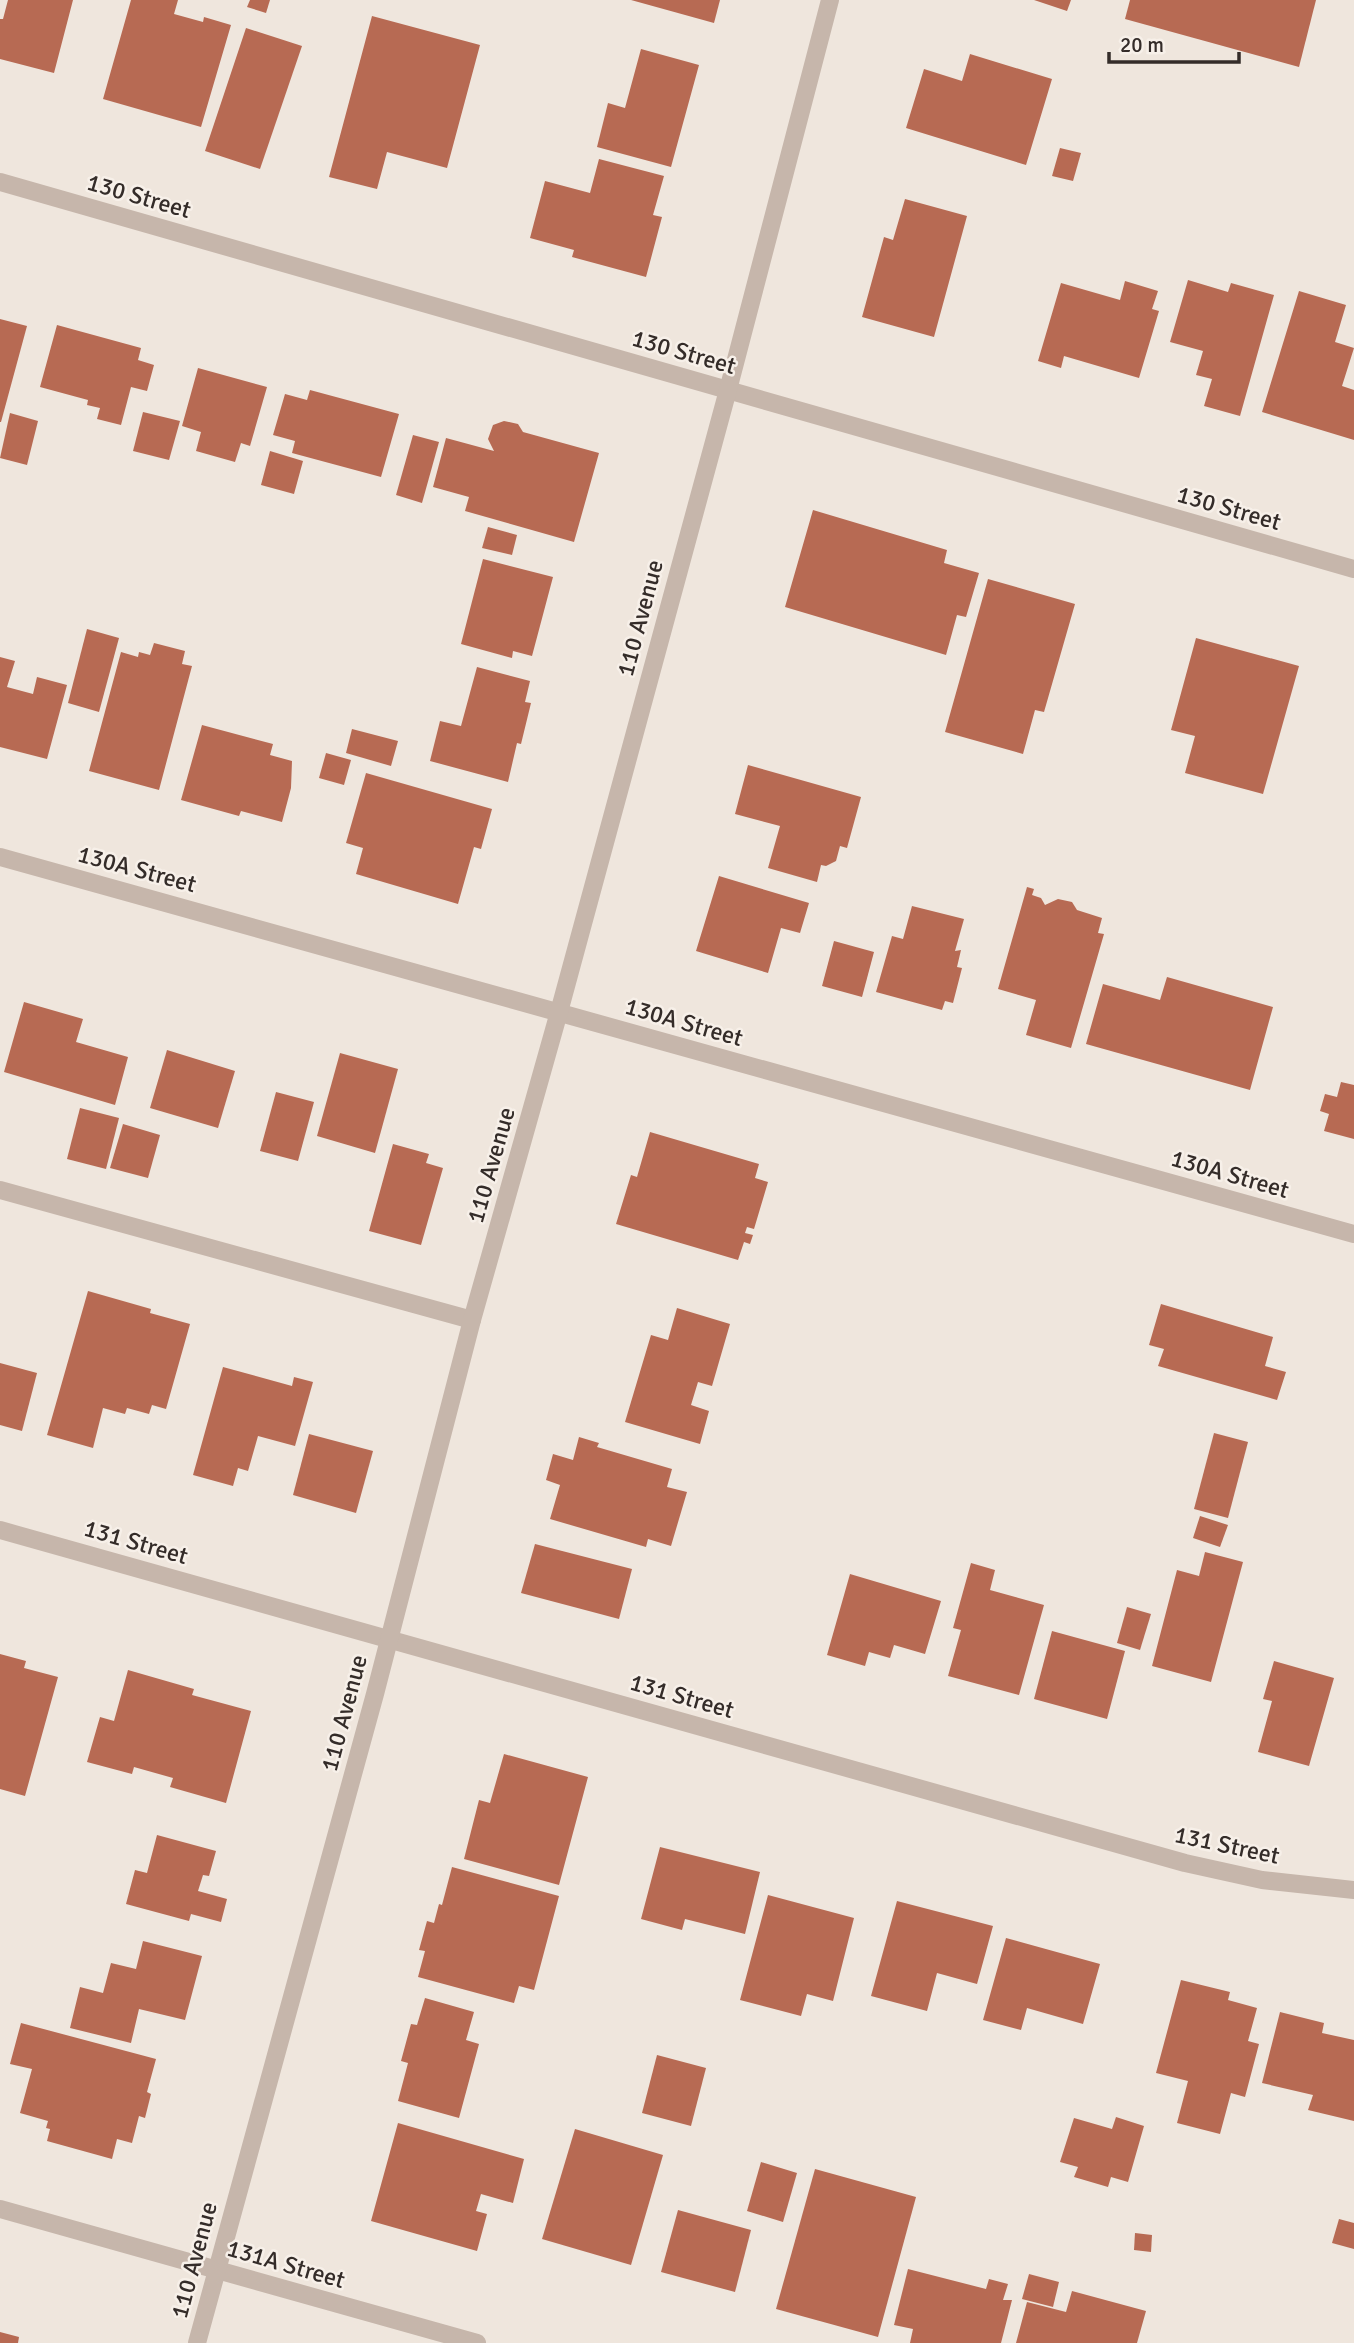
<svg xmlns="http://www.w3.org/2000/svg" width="1354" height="2343" font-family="Signika,sans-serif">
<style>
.building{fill:#b76a53}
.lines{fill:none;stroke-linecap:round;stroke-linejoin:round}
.service{stroke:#c6b6ab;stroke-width:18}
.minor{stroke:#c6b6ab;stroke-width:18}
.labels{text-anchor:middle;stroke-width:5;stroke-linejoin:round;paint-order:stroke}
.street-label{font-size:24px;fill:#342c29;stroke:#f7f0e9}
</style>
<rect width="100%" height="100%" fill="#efe6dd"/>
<g class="building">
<path d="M 8,0 L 73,0 L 54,73 L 0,59 L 0,19 L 3,19 Z"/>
<path d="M 131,0 L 178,0 L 174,14 L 203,22 L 204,17 L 231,25 L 201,127 L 103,99 Z"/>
<path d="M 250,0 L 270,0 L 266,13 L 247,7 Z"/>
<path d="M 631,0 L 720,0 L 714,23 Z"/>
<path d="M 1034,0 L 1071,0 L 1067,11 Z"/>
<path d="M 1130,0 L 1316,0 L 1299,67 L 1125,19 Z"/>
<path d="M 372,16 L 480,45 L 447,168 L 387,152 L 377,189 L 329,177 Z"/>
<path d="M 246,28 L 302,46 L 260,169 L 205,151 Z"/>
<path d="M 641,49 L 699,65 L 671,167 L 597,147 L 608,103 L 625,108 Z"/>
<path d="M 970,54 L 1052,79 L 1026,165 L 906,128 L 924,69 L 962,81 Z"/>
<path d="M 1060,148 L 1081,153 L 1073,181 L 1052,176 Z"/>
<path d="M 599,159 L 664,176 L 653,215 L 662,217 L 646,277 L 572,257 L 574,250 L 530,238 L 545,181 L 590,193 Z"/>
<path d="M 905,199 L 967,216 L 934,337 L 862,317 L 884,237 L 893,240 Z"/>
<path d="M 1188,280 L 1228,292 L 1231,283 L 1274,295 L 1240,416 L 1204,406 L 1212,379 L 1196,375 L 1203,351 L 1170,342 Z"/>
<path d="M 1125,281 L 1158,291 L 1152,309 L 1159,311 L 1139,378 L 1064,356 L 1061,368 L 1038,361 L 1061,283 L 1120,300 Z"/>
<path d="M 1299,291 L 1346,305 L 1335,342 L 1354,348 L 1342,386 L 1354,390 L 1354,440 L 1262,412 Z"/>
<path d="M 0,319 L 27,326 L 1,422 L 0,422 Z"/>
<path d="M 57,325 L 141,348 L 138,360 L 154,365 L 147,391 L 131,387 L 121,425 L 97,419 L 100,408 L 87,405 L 88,400 L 40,387 Z"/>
<path d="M 198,368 L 267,387 L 250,446 L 241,443 L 235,462 L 196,451 L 201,432 L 182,426 Z"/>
<path d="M 310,390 L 399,414 L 381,477 L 292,453 L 295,441 L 273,435 L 285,394 L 307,400 Z"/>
<path d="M 143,412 L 180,421 L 169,460 L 133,451 Z"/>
<path d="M 10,413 L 38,421 L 27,465 L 0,458 Z"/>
<path d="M 504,421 L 518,424 L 523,432 L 599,453 L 574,542 L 465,511 L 469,497 L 433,487 L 446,438 L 494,451 L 488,439 L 493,425 Z"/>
<path d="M 413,435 L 439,442 L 422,503 L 396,495 Z"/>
<path d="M 270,451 L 303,461 L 294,494 L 261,485 Z"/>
<path d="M 813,510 L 947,550 L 944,563 L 979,573 L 966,617 L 957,615 L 946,655 L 785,607 Z"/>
<path d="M 488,527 L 517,535 L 512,555 L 482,548 Z"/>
<path d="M 483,559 L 553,577 L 532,656 L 513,651 L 512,658 L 461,644 Z"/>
<path d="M 988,579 L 1075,604 L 1044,712 L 1035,710 L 1023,754 L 945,732 Z"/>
<path d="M 87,629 L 119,638 L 99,712 L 68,703 Z"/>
<path d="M 1196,638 L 1299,666 L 1263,794 L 1185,773 L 1195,736 L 1171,730 Z"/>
<path d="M 154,643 L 185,651 L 182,664 L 192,666 L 159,790 L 89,771 L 121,652 L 138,657 L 139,652 L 150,655 Z"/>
<path d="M 0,657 L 15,661 L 7,687 L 33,694 L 37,677 L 67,685 L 47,759 L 0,747 Z"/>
<path d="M 477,667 L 530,681 L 525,702 L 531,703 L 521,744 L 517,743 L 508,782 L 430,761 L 440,721 L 461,726 Z"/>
<path d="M 202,725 L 273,744 L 270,755 L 292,761 L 291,788 L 282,822 L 241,811 L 239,816 L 181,800 Z"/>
<path d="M 352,729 L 398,741 L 391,766 L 346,753 Z"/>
<path d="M 326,753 L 351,760 L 344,785 L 319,778 Z"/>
<path d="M 748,765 L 861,797 L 847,848 L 840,846 L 836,861 L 826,866 L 821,865 L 817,882 L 768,868 L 780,826 L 735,814 Z"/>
<path d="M 366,773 L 492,809 L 481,849 L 474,847 L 458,904 L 356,874 L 363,848 L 346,843 Z"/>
<path d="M 719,876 L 809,903 L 800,933 L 781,928 L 768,973 L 696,951 Z"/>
<path d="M 1027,887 L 1034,889 L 1032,895 L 1041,898 L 1045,905 L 1058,899 L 1072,902 L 1077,910 L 1102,918 L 1098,933 L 1104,934 L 1071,1048 L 1026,1035 L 1036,1000 L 998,989 Z"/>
<path d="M 912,906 L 964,919 L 955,951 L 961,950 L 957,967 L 962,968 L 953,1003 L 945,1001 L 942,1010 L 876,992 L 892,936 L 903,939 Z"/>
<path d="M 834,941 L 874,952 L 862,997 L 822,986 Z"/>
<path d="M 1167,977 L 1273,1007 L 1250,1090 L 1086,1044 L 1103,984 L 1160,1000 Z"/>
<path d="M 24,1002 L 83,1019 L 76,1042 L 128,1057 L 115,1105 L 4,1072 Z"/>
<path d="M 167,1050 L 235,1071 L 218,1128 L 150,1108 Z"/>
<path d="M 340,1053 L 398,1069 L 375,1153 L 317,1136 Z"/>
<path d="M 1341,1082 L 1354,1085 L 1354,1139 L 1324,1131 L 1329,1114 L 1320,1111 L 1325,1094 L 1337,1097 Z"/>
<path d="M 276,1092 L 314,1102 L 298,1161 L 260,1151 Z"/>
<path d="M 80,1108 L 119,1118 L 106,1169 L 67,1159 Z"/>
<path d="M 123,1124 L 160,1135 L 148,1178 L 110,1168 Z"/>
<path d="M 650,1132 L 759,1164 L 755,1178 L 768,1182 L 754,1229 L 747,1227 L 745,1233 L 753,1235 L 750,1244 L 744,1242 L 738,1260 L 616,1224 L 631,1175 L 637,1177 Z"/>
<path d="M 393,1144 L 429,1154 L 426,1163 L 443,1168 L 421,1245 L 369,1231 Z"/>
<path d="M 88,1291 L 151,1309 L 150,1313 L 190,1324 L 166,1409 L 152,1405 L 149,1414 L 127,1408 L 125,1414 L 103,1408 L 93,1448 L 47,1435 Z"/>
<path d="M 1161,1304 L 1273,1337 L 1265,1366 L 1286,1372 L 1277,1400 L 1158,1366 L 1164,1349 L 1149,1345 Z"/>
<path d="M 677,1308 L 730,1324 L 712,1386 L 698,1382 L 691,1405 L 709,1411 L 700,1444 L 625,1422 L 651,1335 L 668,1340 Z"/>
<path d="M 0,1363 L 37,1373 L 22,1431 L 0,1425 Z"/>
<path d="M 223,1367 L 292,1386 L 294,1377 L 313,1382 L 295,1446 L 258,1436 L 248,1471 L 238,1468 L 233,1486 L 193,1475 Z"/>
<path d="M 1214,1433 L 1248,1442 L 1228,1518 L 1194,1509 Z"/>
<path d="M 309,1434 L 373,1451 L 356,1513 L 293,1495 Z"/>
<path d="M 579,1437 L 599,1443 L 597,1447 L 672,1469 L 667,1487 L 687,1492 L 671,1546 L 648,1539 L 646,1547 L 550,1519 L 560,1485 L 546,1480 L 553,1454 L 573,1460 Z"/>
<path d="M 1200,1516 L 1228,1525 L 1220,1547 L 1193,1538 Z"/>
<path d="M 535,1544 L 632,1569 L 619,1619 L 521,1593 Z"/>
<path d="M 1205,1552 L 1243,1562 L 1211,1682 L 1152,1666 L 1177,1570 L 1199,1576 Z"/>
<path d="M 971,1563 L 995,1570 L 990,1590 L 1044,1605 L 1019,1695 L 948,1676 L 961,1630 L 953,1628 Z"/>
<path d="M 850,1574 L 941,1601 L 925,1654 L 894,1645 L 890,1658 L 869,1652 L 865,1666 L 827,1655 Z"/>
<path d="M 1127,1607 L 1151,1614 L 1140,1650 L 1117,1643 Z"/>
<path d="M 1052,1631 L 1125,1651 L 1107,1719 L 1034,1699 Z"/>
<path d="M 0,1654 L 26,1661 L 24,1668 L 58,1677 L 25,1796 L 0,1789 Z"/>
<path d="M 1274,1661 L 1334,1678 L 1309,1766 L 1258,1752 L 1272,1701 L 1263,1699 Z"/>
<path d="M 128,1670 L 194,1689 L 192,1695 L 251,1711 L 226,1803 L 170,1787 L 173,1778 L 134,1767 L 132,1774 L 87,1762 L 100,1717 L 114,1721 Z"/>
<path d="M 504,1754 L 588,1777 L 559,1885 L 464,1859 L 479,1800 L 490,1803 Z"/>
<path d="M 157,1835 L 216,1851 L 209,1876 L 203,1875 L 198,1891 L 227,1899 L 221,1922 L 191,1914 L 189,1921 L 126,1904 L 135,1870 L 147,1873 Z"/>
<path d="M 660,1847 L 760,1872 L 745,1934 L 685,1919 L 682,1930 L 641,1919 Z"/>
<path d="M 452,1867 L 559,1896 L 534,1990 L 519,1986 L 514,2003 L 418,1977 L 425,1951 L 419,1950 L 427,1921 L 434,1923 L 439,1904 L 442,1905 Z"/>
<path d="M 768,1895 L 854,1918 L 833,2001 L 807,1994 L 801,2016 L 740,2000 Z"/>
<path d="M 897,1901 L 993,1926 L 977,1984 L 937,1973 L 927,2011 L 871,1996 Z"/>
<path d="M 1006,1938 L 1100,1964 L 1083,2024 L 1027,2008 L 1021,2030 L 983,2020 Z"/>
<path d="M 143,1941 L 202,1956 L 185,2020 L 139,2009 L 131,2043 L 70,2028 L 80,1987 L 103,1993 L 111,1963 L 136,1969 Z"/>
<path d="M 1181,1980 L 1230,1992 L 1228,2000 L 1257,2008 L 1248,2041 L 1259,2044 L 1245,2097 L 1231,2093 L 1220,2134 L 1177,2123 L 1188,2081 L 1156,2073 Z"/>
<path d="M 425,1998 L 474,2012 L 466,2040 L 479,2044 L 459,2118 L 398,2101 L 408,2063 L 401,2061 L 411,2024 L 417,2025 Z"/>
<path d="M 1280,2012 L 1324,2023 L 1322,2033 L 1354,2040 L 1354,2121 L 1308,2110 L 1313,2095 L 1262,2083 Z"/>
<path d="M 21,2023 L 156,2059 L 147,2092 L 151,2094 L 145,2118 L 139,2116 L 132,2143 L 117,2139 L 112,2159 L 47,2141 L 50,2129 L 46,2128 L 48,2121 L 20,2113 L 32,2069 L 10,2064 Z"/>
<path d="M 657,2055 L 706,2068 L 691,2126 L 642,2113 Z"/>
<path d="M 1116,2117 L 1144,2126 L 1128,2182 L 1111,2177 L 1108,2187 L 1074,2177 L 1078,2167 L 1060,2162 L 1074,2118 L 1112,2129 Z"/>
<path d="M 398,2123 L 524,2159 L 513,2203 L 481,2194 L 476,2211 L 487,2214 L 477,2251 L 371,2221 Z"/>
<path d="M 575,2129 L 663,2155 L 631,2265 L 542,2239 Z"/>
<path d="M 761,2162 L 797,2173 L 783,2222 L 747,2211 Z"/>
<path d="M 815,2169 L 916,2197 L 878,2337 L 776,2309 Z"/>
<path d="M 678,2210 L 751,2230 L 735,2292 L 661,2272 Z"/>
<path d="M 1339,2219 L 1354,2223 L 1354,2249 L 1332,2243 Z"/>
<path d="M 1135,2233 L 1152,2235 L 1151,2252 L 1134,2250 Z"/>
<path d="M 908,2269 L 986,2289 L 989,2279 L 1008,2284 L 1003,2300 L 1012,2300 L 1001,2343 L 910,2343 L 913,2329 L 894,2325 Z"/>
<path d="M 1029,2274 L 1059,2282 L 1053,2307 L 1022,2299 Z"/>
<path d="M 1072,2291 L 1146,2311 L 1137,2343 L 1016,2343 L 1027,2302 L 1066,2312 Z"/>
<path d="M 0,2332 L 19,2337 L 18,2343 L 0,2343 Z"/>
</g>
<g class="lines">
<path class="service" d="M 0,1190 L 472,1320"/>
<g class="minor">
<path d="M 0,182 L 1354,569"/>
<path d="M 0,857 L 1354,1234"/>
<path d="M 0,1530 L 1185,1863 L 1262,1880 L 1354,1890"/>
<path d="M 0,2209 L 477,2343"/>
<path d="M 197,2343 L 375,1694 L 472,1320 L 559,1012 L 728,390 L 830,0"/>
</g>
</g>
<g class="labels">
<g class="street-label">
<text transform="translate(139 196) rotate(16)" y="8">130 Street</text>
<text transform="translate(684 352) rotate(16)" y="8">130 Street</text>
<text transform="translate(1229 508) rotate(16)" y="8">130 Street</text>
<text transform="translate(640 618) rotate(-75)" y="8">110 Avenue</text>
<text transform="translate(137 869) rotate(15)" y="8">130A Street</text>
<text transform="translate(684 1022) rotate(16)" y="8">130A Street</text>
<text transform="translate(491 1165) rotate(-74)" y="8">110 Avenue</text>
<text transform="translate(1230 1174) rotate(16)" y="8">130A Street</text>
<text transform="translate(136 1542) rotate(16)" y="8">131 Street</text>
<text transform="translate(682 1696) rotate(16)" y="8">131 Street</text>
<text transform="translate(344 1713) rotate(-75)" y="8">110 Avenue</text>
<text transform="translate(1227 1845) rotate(12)" y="8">131 Street</text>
<text transform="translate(194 2260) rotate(-75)" y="8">110 Avenue</text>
<text transform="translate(286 2264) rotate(16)" y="8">131A Street</text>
</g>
</g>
<path d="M1109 52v10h130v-10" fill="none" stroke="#342c29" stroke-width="3.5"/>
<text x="1120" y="52" font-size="21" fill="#342c29" stroke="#f7f0e9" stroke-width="5" paint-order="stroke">20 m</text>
</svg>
